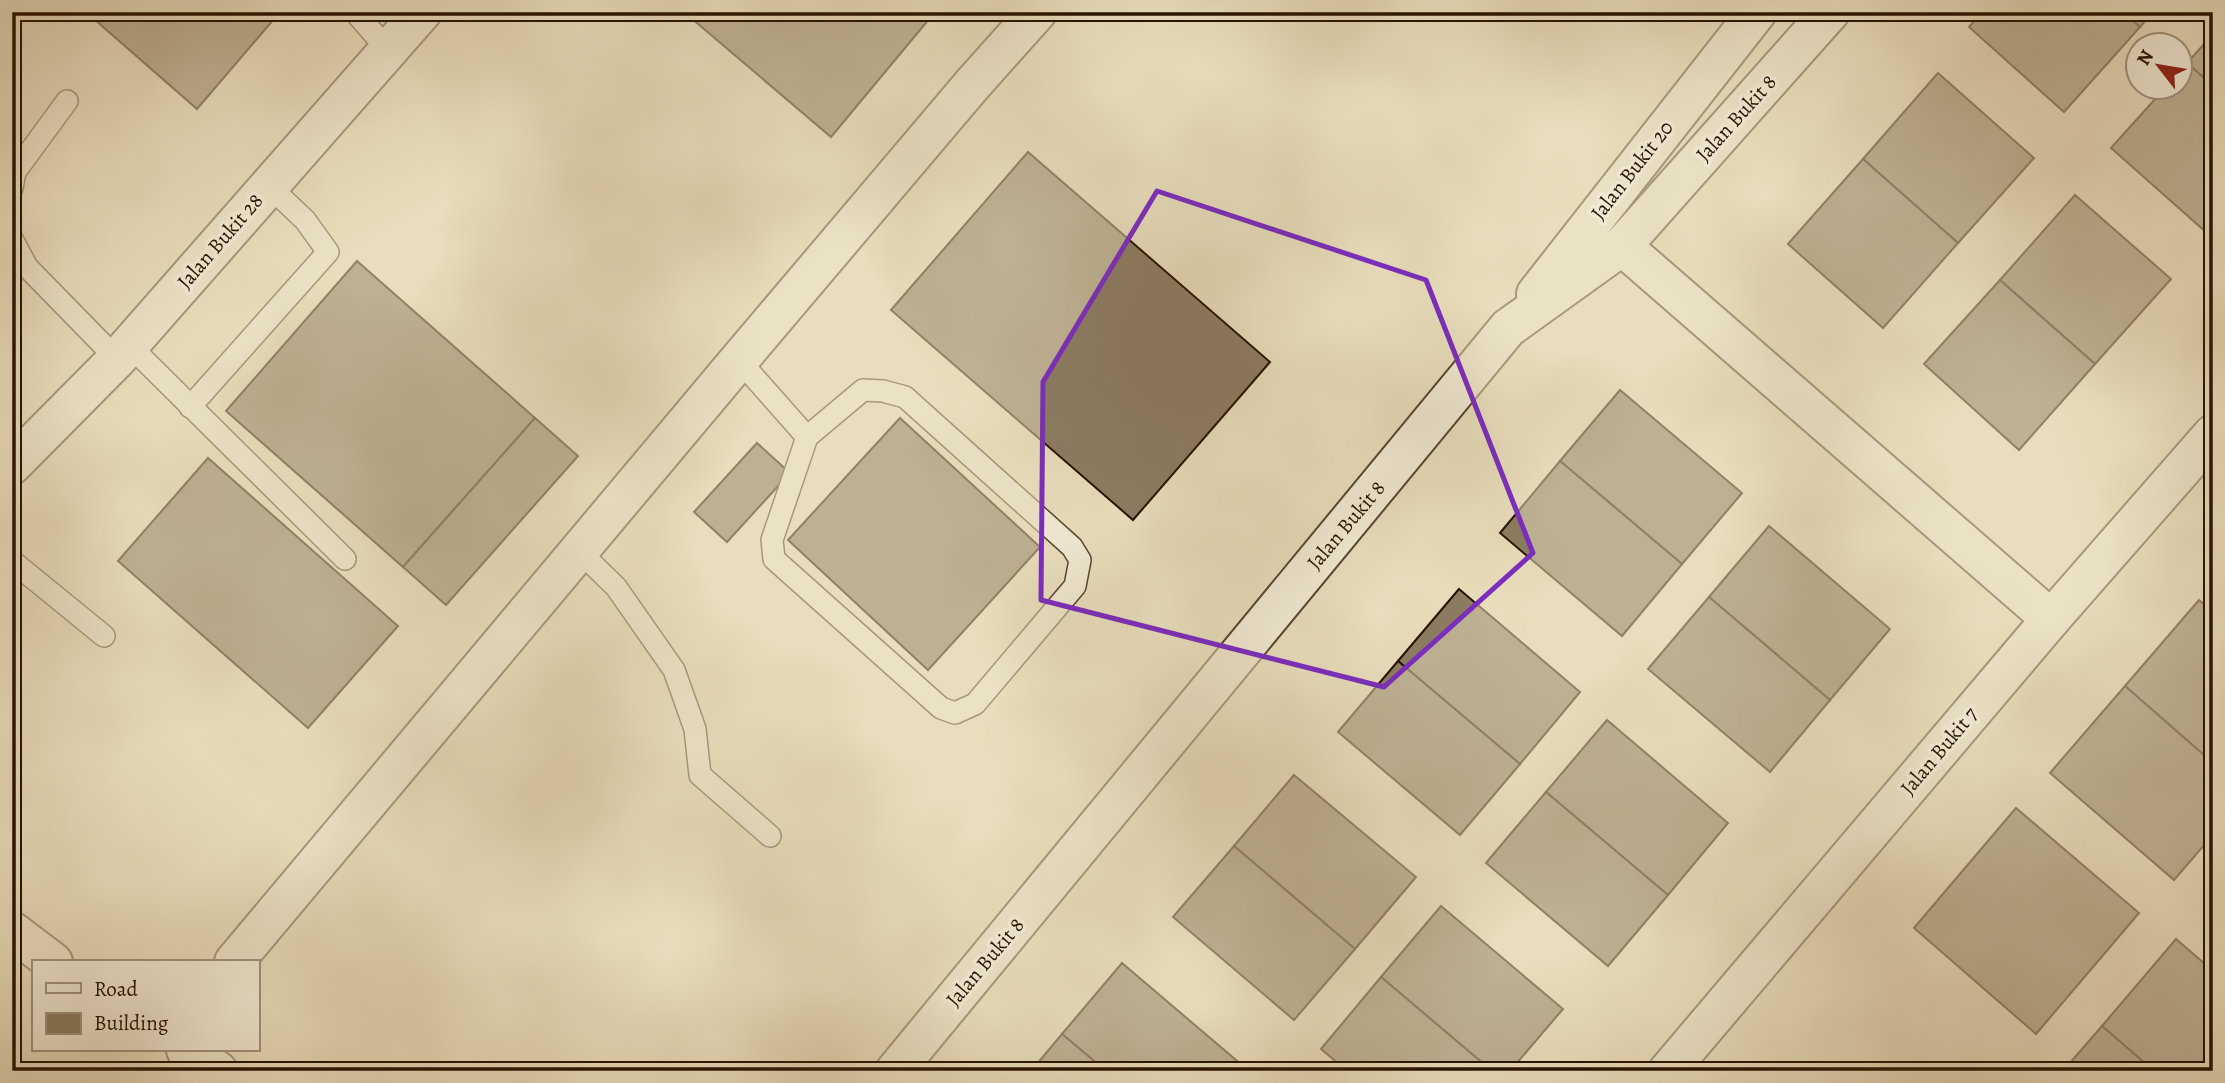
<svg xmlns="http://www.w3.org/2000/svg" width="2225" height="1083" font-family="Alegreya,serif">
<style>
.building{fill:#8b7c62;stroke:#271200;stroke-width:2}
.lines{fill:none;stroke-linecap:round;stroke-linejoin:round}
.service-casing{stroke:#57452f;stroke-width:24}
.minor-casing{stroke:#57452f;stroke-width:42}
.service{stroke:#f0e9d3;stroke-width:21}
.minor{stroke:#f0e9d3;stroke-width:38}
.marked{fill:none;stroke:#7b2cbf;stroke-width:5;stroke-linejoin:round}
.labels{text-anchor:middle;stroke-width:7;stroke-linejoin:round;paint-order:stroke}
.street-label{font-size:21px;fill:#271200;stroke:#f0e9d3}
</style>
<rect width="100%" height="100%" fill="#e8ddbc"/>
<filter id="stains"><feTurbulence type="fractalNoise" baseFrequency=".00286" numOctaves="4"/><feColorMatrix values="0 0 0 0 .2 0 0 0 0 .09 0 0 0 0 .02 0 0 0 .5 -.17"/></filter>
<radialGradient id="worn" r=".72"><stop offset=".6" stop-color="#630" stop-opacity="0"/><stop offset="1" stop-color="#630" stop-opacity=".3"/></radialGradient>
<g class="building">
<path d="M 86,12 L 280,12 L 197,109 Z"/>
<path d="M 684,12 L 935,12 L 831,137 Z"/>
<path d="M 1982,12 L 2124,12 L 2140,27 L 2064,112 L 1969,27 Z"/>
<path d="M 2124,12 L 2153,12 L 2140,27 Z"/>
<path d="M 2213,34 L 2213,86 L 2187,63 Z"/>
<path d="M 2187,63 L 2213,86 L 2213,226 L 2207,233 L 2111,148 L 2165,88 L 2180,88 L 2180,71 Z"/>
<path d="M 1938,73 L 2034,158 L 1958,243 L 1863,159 Z"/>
<path d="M 1028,152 L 1270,362 L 1133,520 L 891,310 Z"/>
<path d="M 1863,159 L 1958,243 L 1883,328 L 1788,244 Z"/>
<path d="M 2075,195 L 2171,279 L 2095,364 L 2000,280 Z"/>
<path d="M 357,261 L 535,418 L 403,567 L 226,411 Z"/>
<path d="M 2000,280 L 2095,364 L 2019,450 L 1924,364 Z"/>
<path d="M 1620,390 L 1742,493 L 1682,564 L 1560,461 Z"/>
<path d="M 535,418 L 578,456 L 446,605 L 403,567 Z"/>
<path d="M 900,418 L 1040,547 L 928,670 L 788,540 Z"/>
<path d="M 757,443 L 790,473 L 727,542 L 694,512 Z"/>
<path d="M 208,458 L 398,626 L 308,728 L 118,561 Z"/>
<path d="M 1560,461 L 1682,564 L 1622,636 L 1500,533 Z"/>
<path d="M 1769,526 L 1890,629 L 1830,700 L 1709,597 Z"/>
<path d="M 1459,589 L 1580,692 L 1520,764 L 1398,661 Z"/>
<path d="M 1709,597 L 1830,700 L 1770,772 L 1648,669 Z"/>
<path d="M 2199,600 L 2213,612 L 2213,763 L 2125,686 Z"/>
<path d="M 1398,661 L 1520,764 L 1460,835 L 1338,732 Z"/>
<path d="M 2125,686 L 2213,763 L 2213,835 L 2174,880 L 2050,773 Z"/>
<path d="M 1607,720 L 1728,823 L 1668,895 L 1546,792 Z"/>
<path d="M 1294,775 L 1416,877 L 1355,949 L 1234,846 Z"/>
<path d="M 1546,792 L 1668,895 L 1608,966 L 1486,863 Z"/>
<path d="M 2016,808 L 2139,913 L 2036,1034 L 1914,928 Z"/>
<path d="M 1234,846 L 1355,949 L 1294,1020 L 1173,917 Z"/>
<path d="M 1441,906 L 1563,1009 L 1510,1071 L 1492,1071 L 1381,977 Z"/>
<path d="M 2176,939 L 2213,971 L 2213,1071 L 2154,1071 L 2102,1026 Z"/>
<path d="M 1122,963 L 1243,1066 L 1239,1071 L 1106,1071 L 1062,1034 Z"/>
<path d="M 1381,977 L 1492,1071 L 1347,1071 L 1321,1049 Z"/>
<path d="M 2102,1026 L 2154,1071 L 2063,1071 Z"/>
<path d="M 1062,1034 L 1106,1071 L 1031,1071 Z"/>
</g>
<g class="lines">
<defs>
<g id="service">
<path d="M 355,12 L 389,51"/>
<path d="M 12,188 L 15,172 L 67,101"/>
<path d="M 12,239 L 27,267 L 117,359"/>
<path d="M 129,345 L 345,559"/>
<path d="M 739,360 L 807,437"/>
<path d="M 863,390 L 883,391 L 905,397 L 1072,547 L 1080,560 L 1075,586 L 975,704 L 955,713 L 941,708 L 774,559 L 772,540 L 807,437 Z"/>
<path d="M 190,407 L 328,252 L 305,220 L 269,186"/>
<path d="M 578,550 L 616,587 L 674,670 L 695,729 L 700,775 L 770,836"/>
<path d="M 12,561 L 104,636"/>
</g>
<g id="minor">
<path d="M 1622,246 L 2051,619"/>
<path d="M 1536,294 L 1757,12"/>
<path d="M 12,465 L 117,359 L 422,12"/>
<path d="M 12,931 L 53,962"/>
<path d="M 234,962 L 739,360 L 971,86 L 1037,12"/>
<path d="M 186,1050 L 218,1071"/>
<path d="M 895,1071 L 1508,328 L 1622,246 L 1830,12"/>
<path d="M 1668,1071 L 2051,619 L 2213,434"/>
</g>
</defs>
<use href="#service" class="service-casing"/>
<use href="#minor" class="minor-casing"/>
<use href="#service" class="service"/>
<use href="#minor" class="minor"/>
</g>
<path d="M0 0H2225V1083H0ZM 1157,191 L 1426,280 L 1533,553 L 1384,687 L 1041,600 L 1043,382 Z" fill="#e8ddbc" fill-opacity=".55" fill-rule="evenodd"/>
<path class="marked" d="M 1157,191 L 1426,280 L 1533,553 L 1384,687 L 1041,600 L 1043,382 Z"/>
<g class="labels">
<g class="street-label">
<text transform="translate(1736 118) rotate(-48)" y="7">Jalan Bukit 8</text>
<text transform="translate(1632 170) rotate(-52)" y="7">Jalan Bukit 20</text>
<text transform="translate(220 241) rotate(-49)" y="7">Jalan Bukit 28</text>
<text transform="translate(1346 525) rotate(-50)" y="7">Jalan Bukit 8</text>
<text transform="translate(1939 751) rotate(-50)" y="7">Jalan Bukit 7</text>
<text transform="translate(985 962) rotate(-50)" y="7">Jalan Bukit 8</text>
</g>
</g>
<rect width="2225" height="1083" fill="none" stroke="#e8ddbc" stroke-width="42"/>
<rect x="14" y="14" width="2197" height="1055" fill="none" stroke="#271200" stroke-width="3.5"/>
<rect x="21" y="21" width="2183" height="1041" fill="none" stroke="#271200" stroke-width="2"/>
<rect x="32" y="960" width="228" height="91" fill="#f0e9d3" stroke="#a0937f" stroke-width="2"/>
<rect x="46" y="983" width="35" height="10" fill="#f0e9d3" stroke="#a0937f" stroke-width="2"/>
<text x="94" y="996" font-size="21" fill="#271200">Road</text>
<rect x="46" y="1013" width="35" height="21" fill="#8b7c62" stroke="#a0937f" stroke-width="2"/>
<text x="94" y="1030" font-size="21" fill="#271200">Building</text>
<g transform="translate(2159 66) rotate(301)"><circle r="33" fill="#f0e9d3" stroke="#a0937f" stroke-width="2"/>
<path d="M0-5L12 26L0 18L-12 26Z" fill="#8f2418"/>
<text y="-10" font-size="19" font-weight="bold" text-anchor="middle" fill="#271200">N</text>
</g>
<rect width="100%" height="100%" filter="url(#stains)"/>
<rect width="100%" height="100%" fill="url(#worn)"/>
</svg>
